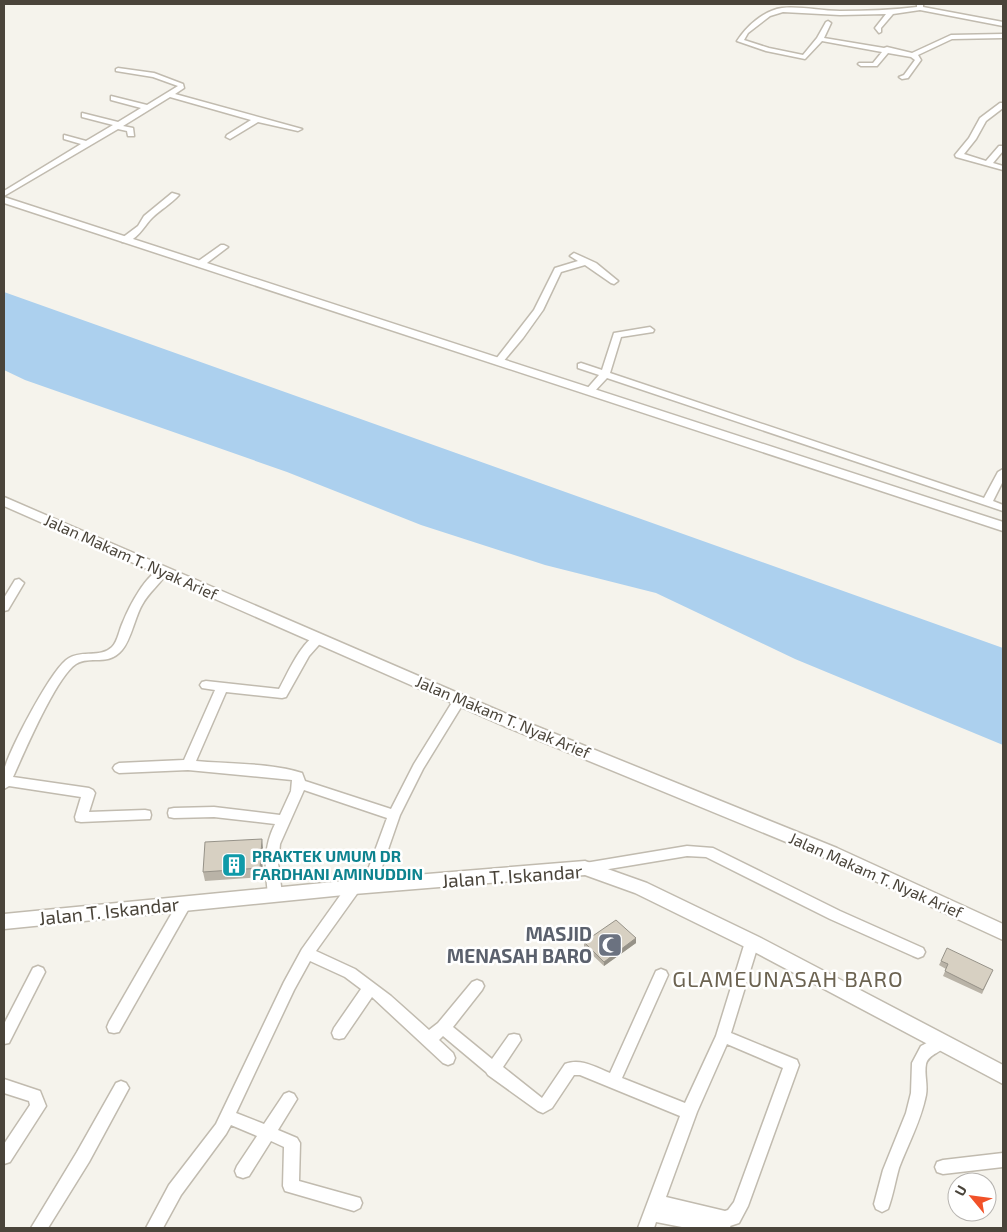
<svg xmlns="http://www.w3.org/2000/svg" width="1007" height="1232" font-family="'Exo 2',sans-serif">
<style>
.water{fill:#acd0ee}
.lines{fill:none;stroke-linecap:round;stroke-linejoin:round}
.minor-casing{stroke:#c1bbaf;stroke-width:3}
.tertiary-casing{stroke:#c1bbaf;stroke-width:3}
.minor{fill:#fff;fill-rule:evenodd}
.tertiary{fill:#fff;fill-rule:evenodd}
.wall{fill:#b9b3a7}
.shaded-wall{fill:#969288}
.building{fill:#d7d0c2;stroke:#969288}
.labels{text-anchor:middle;stroke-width:5;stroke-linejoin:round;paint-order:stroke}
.street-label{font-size:16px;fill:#4a443a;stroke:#fff}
.culture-label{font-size:16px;font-weight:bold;fill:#0d838f;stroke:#fff;text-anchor:start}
.near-street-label{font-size:19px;fill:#4a443a;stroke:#fff}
.near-worship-label{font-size:19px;font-weight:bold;fill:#5b616d;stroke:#fff;text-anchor:end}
.near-quarter-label{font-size:22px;letter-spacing:1px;fill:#6c6351;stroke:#fff}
</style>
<rect width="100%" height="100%" fill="#f5f3ec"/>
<path class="water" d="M 4,292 L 1003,648 L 1003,745 L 795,659 L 656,593 L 545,565 L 421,525 L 287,472 L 25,380 L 4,370 Z"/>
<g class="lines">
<defs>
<g id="minor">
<path d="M 917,4 L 923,4 L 923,7 L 1003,22 L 1003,26 L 920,10 L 893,14 L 881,28 L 881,32 L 879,33 L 875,28 L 886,14 L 840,15 L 783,12 L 770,16 L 748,33 L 744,40 L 769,48 L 803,55 L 817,38 L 826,22 L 828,21 L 831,23 L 824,38 L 884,48 L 887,47 L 912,53 L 951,35 L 1003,34 L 1003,38 L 952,39 L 918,55 L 921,60 L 908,78 L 902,79 L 899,77 L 904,75 L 915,60 L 911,57 L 888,53 L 877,66 L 861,66 L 858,64 L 859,63 L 873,63 L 882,52 L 822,41 L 805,59 L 766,51 L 737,41 C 746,27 764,10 782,8 C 801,6 821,11 840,11 C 866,11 891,10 917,7 Z"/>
<path d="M 118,68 L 154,73 L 183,84 L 184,88 L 175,94 L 302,129 L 298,131 L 258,122 L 230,139 L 226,137 L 227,135 L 251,120 L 170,97 L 123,126 L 133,128 L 134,136 L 128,136 L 127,131 L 118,129 L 4,196 L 4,191 L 81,144 L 64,139 L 64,135 L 86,141 L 113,125 L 82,117 L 82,113 L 118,122 L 141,108 L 111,100 L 111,96 L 147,105 L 178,86 L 153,77 L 116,71 L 116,69 Z"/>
<path d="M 1000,103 L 1003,103 L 1003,108 L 986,121 L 976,139 L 964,154 L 986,161 L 999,146 L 1003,146 L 1003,151 L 993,163 L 1003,166 L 1003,170 L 956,157 L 955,155 L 969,138 L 980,118 Z"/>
<path d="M 172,193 L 179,195 C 171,204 160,210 152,218 C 144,226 136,243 122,242 L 122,238 L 138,226 L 144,216 Z"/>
<path d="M 221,245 L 224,245 L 228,247 L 203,266 L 197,266 L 197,262 Z"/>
<path d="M 574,253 L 596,263 L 618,281 L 614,284 L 611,283 L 585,265 L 561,272 L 543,310 L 523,338 L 502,363 L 496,363 L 496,359 L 534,310 L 555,268 L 578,261 L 570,256 Z"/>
<path d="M 650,327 L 654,330 L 653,332 L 621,337 L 610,373 L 984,498 L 998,472 L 1003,469 L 1003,481 L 993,501 L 1003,505 L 1003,511 L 607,378 L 593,393 L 587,393 L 585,391 L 599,375 L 578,368 L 578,364 L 581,363 L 602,370 L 614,333 Z"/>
<path d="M 163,568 L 168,572 C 160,584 149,592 142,605 C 135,617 131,640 122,650 C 108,667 90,655 76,664 C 56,677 24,753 13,777 L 89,788 L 93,790 L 95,793 L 89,812 L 145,810 L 150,811 L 151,815 L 150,819 L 81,822 L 76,821 L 75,817 L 81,797 L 9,786 L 4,789 C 4,783 3,775 4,770 C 10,749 52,667 69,658 C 82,650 101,658 112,647 C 118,641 119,630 123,622 C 129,607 146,573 163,568 Z"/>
<path d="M 19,579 L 24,583 L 8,610 L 4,611 L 4,598 L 15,580 Z"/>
<path d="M 319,634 L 325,638 L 309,656 L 286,697 L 282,698 L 226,692 L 196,761 C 229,764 272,763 302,773 L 305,781 L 391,809 L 414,764 L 456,696 L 464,696 L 466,699 L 423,769 L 400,815 L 374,890 L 369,891 L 364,890 L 362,886 L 387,818 L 304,790 L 280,844 L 278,863 L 282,894 L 280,898 L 275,900 L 270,898 L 268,894 C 265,869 263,848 275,824 L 214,817 L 174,818 L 169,817 L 168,813 L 169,809 L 174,808 L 214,807 L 280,815 L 291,791 L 292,780 L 188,770 L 119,773 L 115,771 L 113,768 L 115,765 L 119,763 L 184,760 L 215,690 L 202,688 L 200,685 L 202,682 L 206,681 L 279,689 C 287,675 302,639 319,634 Z"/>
<path d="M 687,846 L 713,848 L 840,911 L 923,948 L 925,952 L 923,956 L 918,958 L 913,956 L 830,919 L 706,857 L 687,856 L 585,873 L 580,872 L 578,868 L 580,864 L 585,863 Z"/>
<path d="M 354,882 L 359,883 L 361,887 L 359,891 L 316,951 L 355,969 L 391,996 L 429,1030 L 438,1023 L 472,982 L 477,980 L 482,982 L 484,986 L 482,990 L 453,1027 L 492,1059 L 509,1035 L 514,1034 L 519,1035 L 521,1040 L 503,1067 L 542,1098 L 565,1064 C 581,1058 595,1067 610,1073 L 656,971 L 661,969 L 666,971 L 668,975 L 622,1078 L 685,1103 L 716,1036 L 745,942 L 747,938 L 752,936 L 757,938 L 759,942 L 731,1033 L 797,1060 L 799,1065 L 748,1206 L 739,1223 L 730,1226 L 731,1228 L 687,1228 L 656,1222 L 654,1228 L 638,1228 L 680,1116 L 580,1075 L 574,1075 L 552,1108 L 543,1113 L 538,1111 L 488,1075 L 486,1072 L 443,1036 L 439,1040 L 453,1053 L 455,1058 L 453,1063 L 448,1065 L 443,1063 L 372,997 L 344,1038 L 339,1039 L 334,1038 L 332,1033 L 334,1028 L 361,989 L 345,977 L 310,961 L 294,990 L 236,1113 L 264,1124 L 284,1094 L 289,1092 L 294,1094 L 297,1099 L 278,1130 L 297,1138 L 300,1143 L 299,1181 L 360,1198 L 362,1203 L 360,1208 L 354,1211 L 285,1191 L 283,1186 L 284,1147 L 271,1141 L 249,1176 L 243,1178 L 237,1176 L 235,1171 L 237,1166 L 257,1136 L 231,1125 L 226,1134 L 181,1195 L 163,1228 L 146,1228 L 169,1185 L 216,1124 L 284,982 L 302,949 L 349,883 ZM 727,1044 L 783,1068 L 734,1202 L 728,1210 L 725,1211 L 666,1197 L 697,1112 Z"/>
<path d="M 185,897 L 190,899 L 192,903 L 119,1032 L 114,1033 L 109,1032 L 107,1027 L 109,1022 L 180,899 Z"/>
<path d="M 38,966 L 43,968 L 45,972 L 9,1043 L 4,1044 L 4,1024 L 33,968 Z"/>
<path d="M 940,1036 L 945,1038 L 947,1043 C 943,1053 929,1053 926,1064 C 924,1074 928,1085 926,1095 C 921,1121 908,1144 899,1168 C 895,1182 893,1196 888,1209 L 882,1212 L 876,1209 L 874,1204 L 883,1170 L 906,1113 L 911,1093 L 912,1063 L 921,1046 Z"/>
<path d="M 4,1079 L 40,1091 L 46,1106 L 10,1162 L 4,1164 L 4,1144 L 30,1105 L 29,1101 L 4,1093 Z"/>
<path d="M 121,1081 L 126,1083 L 129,1088 L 89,1162 L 48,1228 L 31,1228 L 77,1152 L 116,1083 Z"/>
<path d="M 1003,1153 L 1003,1167 L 943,1174 L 937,1172 L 935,1167 L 937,1162 L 943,1160 Z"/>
</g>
<g id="tertiary">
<path d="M 4,197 L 1003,522 L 1003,531 L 4,203 Z"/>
<path d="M 4,497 L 516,718 L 837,848 L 1003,924 L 1003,940 L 825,858 L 504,726 L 4,506 Z"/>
<path d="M 585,861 L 647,883 L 759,937 L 1003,1065 L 1003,1084 L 745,947 L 635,893 L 585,875 L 354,894 L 4,929 L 4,914 L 354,880 Z"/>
</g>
</defs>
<use href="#minor" class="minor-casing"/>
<use href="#tertiary" class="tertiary-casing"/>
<use href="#minor" class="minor"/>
<use href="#tertiary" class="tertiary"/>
</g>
<g class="wall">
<path d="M 263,848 L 262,877 L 205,881 L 203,872 Z"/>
<path d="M 636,938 L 636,943 L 604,966 L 584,947 L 584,942 Z"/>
<path d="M 941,961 L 991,974 L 982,994 L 943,976 L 946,969 L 939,965 Z"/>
</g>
<g class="shaded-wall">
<path d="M 262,839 L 263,848 L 262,877 L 260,868 Z"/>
<path d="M 636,938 L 636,943 L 604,966 L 604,962 Z"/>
</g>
<g class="building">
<path d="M 262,839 L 260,868 L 203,872 L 205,842 Z"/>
<path d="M 616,920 L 636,938 L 604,962 L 584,942 Z"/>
<path d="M 947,948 L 993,970 L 983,990 L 945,971 L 948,964 L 941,961 Z"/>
</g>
<defs>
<symbol id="building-square" viewBox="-11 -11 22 22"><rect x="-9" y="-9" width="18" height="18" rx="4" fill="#0f9aa8" stroke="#fff"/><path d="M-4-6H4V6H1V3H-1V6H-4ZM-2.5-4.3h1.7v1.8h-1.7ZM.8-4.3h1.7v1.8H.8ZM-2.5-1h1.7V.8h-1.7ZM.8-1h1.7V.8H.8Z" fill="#fff"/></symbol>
<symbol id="mosque-square" viewBox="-11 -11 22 22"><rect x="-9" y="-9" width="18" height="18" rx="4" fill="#6b7280" stroke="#fff"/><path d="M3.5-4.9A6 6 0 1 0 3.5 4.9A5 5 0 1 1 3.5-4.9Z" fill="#fff"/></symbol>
</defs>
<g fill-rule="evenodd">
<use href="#building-square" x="220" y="851" width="28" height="28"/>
<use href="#mosque-square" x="596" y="931" width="28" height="28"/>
</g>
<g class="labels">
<g class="street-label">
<text transform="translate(131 557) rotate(24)" y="6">Jalan Makam T. Nyak Arief</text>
<text transform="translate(503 717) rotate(23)" y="6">Jalan Makam T. Nyak Arief</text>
<text transform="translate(876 875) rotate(24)" y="6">Jalan Makam T. Nyak Arief</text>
</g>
<g class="culture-label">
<text x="252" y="862">PRAKTEK UMUM DR<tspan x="252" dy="18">FARDHANI AMINUDDIN</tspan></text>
</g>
<g class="near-street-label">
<text transform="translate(512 876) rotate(-4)" y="7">Jalan T. Iskandar</text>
<text transform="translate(109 911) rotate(-6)" y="7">Jalan T. Iskandar</text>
</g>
<g class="near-worship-label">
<text x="592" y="941">MASJID<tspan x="592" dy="22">MENASAH BARO</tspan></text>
</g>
<g class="near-quarter-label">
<text x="788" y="987">GLAMEUNASAH BARO</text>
</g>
</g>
<rect width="1007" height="1232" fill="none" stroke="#4a443a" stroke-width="10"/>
<g transform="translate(972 1197) rotate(299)"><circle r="24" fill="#ffffff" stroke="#b7b4b0"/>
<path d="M0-4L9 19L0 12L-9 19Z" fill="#f15128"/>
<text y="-8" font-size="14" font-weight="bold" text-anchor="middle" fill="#4a443a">U</text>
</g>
</svg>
